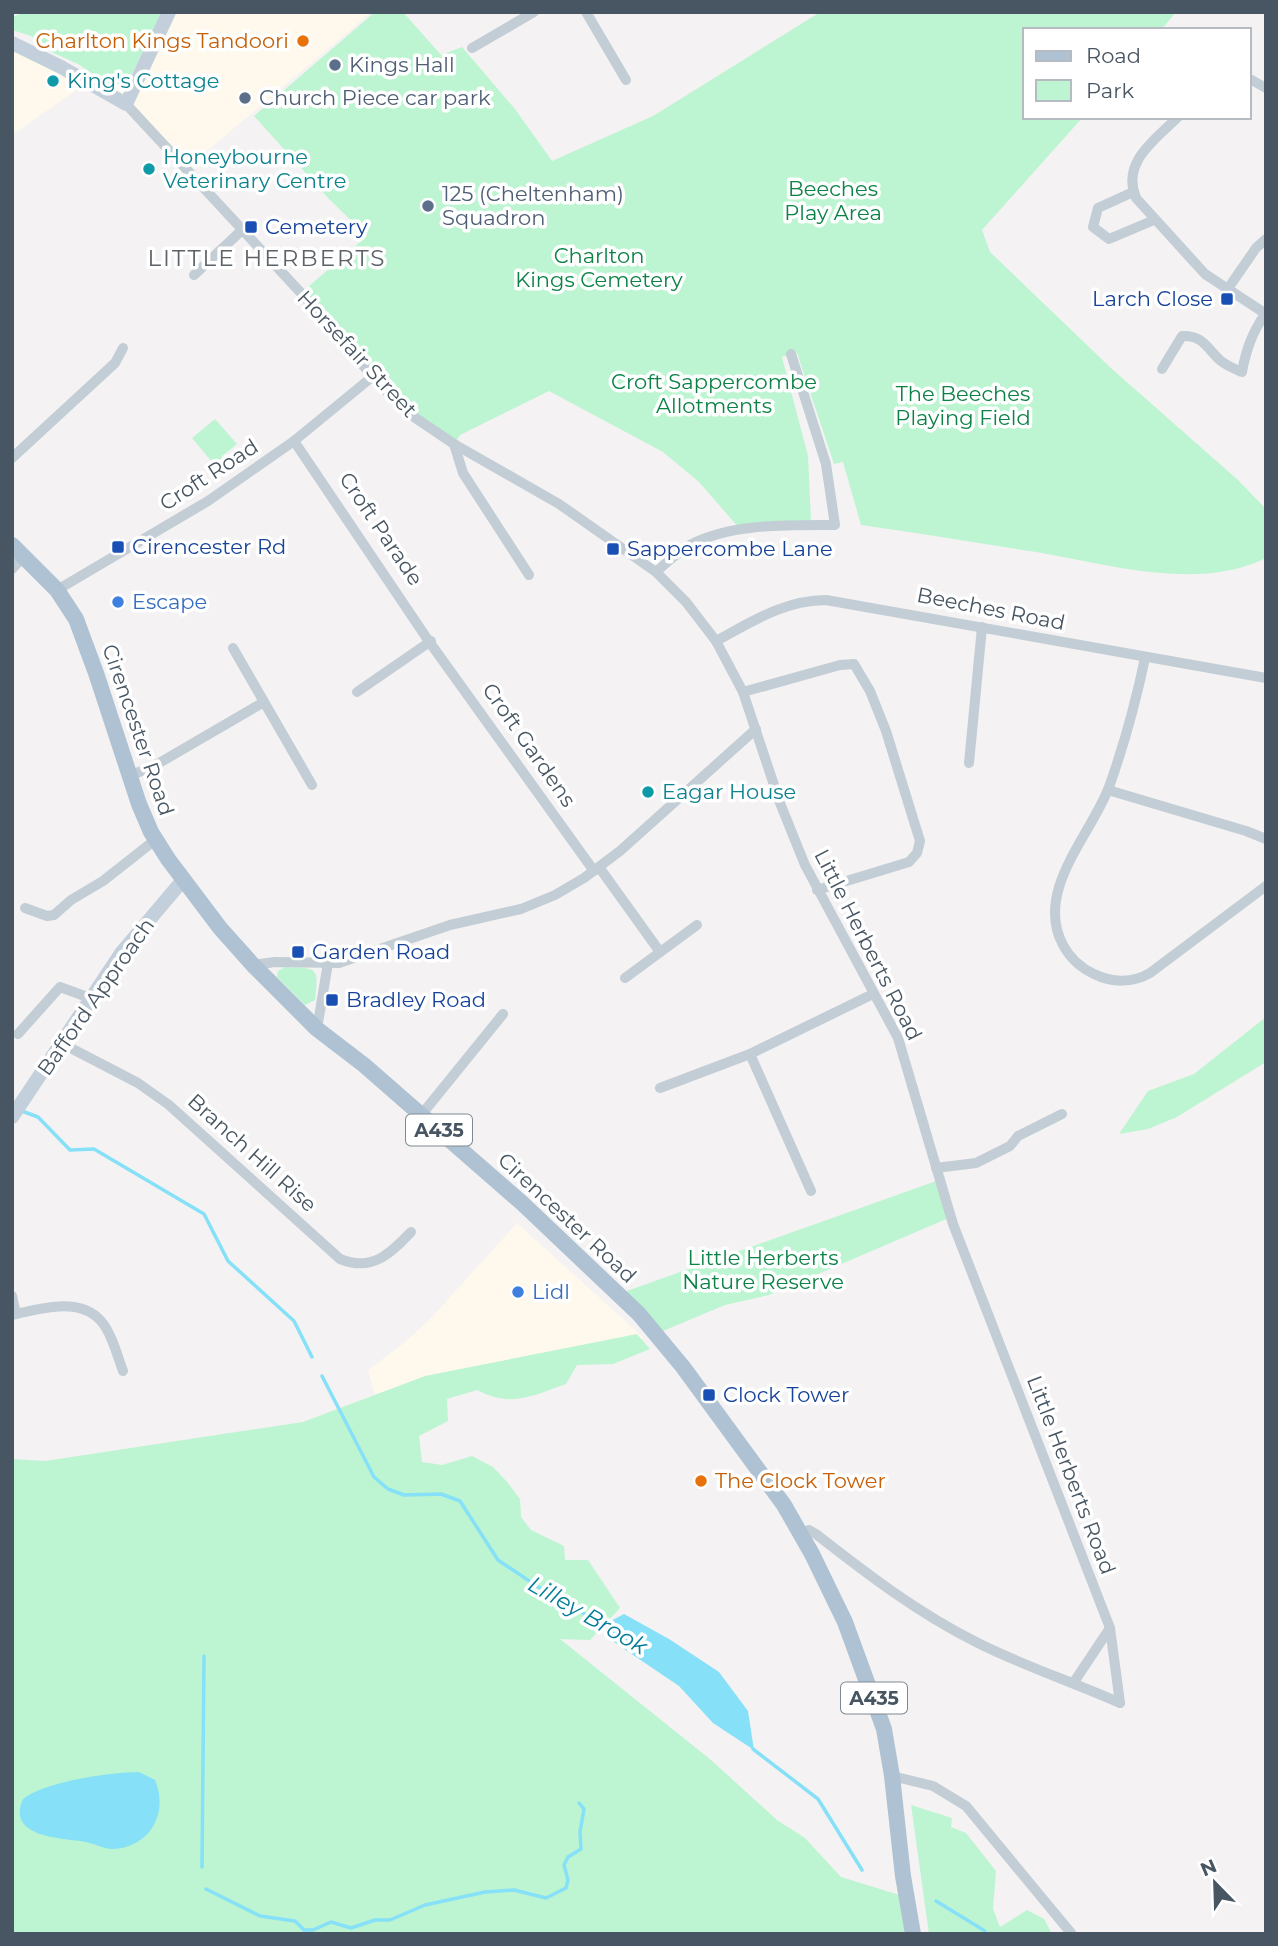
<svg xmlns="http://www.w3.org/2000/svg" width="1278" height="1946" font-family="Montserrat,sans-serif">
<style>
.commercial{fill:#fef9ec}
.green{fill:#bdf5d2}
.water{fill:#86e0f7}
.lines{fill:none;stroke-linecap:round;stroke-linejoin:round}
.stream{stroke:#86e0f7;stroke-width:3.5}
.street{stroke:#c2cdd5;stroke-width:10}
.secondary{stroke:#c3d0dc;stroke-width:14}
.primary{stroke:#afc2d3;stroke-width:16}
.food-dot{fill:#e8710a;stroke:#fff;stroke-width:2.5}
.service-dot{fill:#5c6f8a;stroke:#fff;stroke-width:2.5}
.culture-dot{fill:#0f9aa8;stroke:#fff;stroke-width:2.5}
.transit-dot{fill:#1a4fb4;stroke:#fff;stroke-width:2.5}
.shop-dot{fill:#3f7fe0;stroke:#fff;stroke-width:2.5}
.labels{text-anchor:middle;stroke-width:7;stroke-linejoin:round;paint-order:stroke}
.shield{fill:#fff;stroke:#7e8991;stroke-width:2}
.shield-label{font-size:19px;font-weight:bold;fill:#475662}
.food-label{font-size:21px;fill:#c56008;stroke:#fff;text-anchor:end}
.service-label{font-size:21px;fill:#4e5e75;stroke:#fff;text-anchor:start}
.culture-label{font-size:21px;fill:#0d838f;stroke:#fff;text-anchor:start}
.park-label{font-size:21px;fill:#0c8246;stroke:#fff}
.transit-label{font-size:21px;fill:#164399;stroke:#fff;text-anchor:start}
.street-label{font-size:21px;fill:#475662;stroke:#fff}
.shop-label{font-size:21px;fill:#366cbe;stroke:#fff;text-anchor:start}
.neighbourhood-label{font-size:23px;letter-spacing:2px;fill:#5d6268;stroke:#fff}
.water-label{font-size:23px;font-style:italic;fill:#037c9a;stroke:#fff}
</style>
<rect width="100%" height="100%" fill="#f4f2f2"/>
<g class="commercial">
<path d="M 166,12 L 365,12 L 368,15 L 194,162 L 91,80 L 12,135 L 12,37 L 124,91 Z"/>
<path d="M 517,1223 L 644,1338 L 377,1403 L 368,1370 L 404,1343 L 432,1317 Z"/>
</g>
<g class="green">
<path d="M 25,12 L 162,12 L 127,84 L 114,88 L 78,64 L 47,50 L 31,36 L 12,30 L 12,17 Z"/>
<path d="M 375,12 L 403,12 L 441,55 L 462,47 L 515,109 L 552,161 L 653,116 L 817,14 L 1176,12 L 1161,30 L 1024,30 L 1024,117 L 1083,117 L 982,230 L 990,252 L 1112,369 L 1238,480 L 1266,509 L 1266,558 C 1197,592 1108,564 1036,552 C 977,543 920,533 861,525 L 843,462 L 834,464 L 797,353 L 782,357 L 808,456 L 811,521 L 740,529 L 699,482 L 663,452 L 549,391 L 460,435 L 454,444 L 414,417 L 301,293 L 367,236 L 329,199 L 254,116 Z"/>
<path d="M 215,419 L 237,444 L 221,457 L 225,462 L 217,468 L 192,438 Z"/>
<path d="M 285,967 C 318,968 319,967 315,1000 L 305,1005 L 277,977 L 278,971 Z"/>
<path d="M 1266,1017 L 1266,1062 L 1177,1117 L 1148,1129 L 1119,1134 L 1148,1091 L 1194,1074 Z"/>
<path d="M 939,1180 L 951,1217 L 769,1295 L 725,1305 L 663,1331 L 624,1292 Z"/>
<path d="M 637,1334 L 650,1349 L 613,1364 L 577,1365 L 566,1384 C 531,1396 512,1408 477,1390 L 447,1399 L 448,1421 L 419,1436 L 422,1462 L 442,1465 L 472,1456 L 493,1467 L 508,1483 L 520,1499 L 521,1517 L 531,1530 L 564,1546 L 565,1560 L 588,1560 L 620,1608 L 590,1640 L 560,1639 L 711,1760 L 777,1820 L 805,1838 L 841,1877 L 906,1897 L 913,1934 L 12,1934 L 12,1459 L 45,1461 L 303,1422 L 425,1376 Z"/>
<path d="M 911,1805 L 952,1818 L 951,1827 L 966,1833 L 996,1871 L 993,1909 L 1000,1927 L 1027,1910 L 1044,1919 L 1052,1934 L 929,1934 Z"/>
</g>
<g class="water">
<path d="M 624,1614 L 669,1639 L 719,1672 L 748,1711 L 754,1750 L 713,1723 L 679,1686 L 608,1638 L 607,1623 Z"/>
<path d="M 139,1772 L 155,1780 C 169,1813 150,1847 113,1849 C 103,1849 96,1844 86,1842 C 66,1838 5,1839 23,1799 C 44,1782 110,1772 139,1772 Z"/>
</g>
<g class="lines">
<g class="stream">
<path d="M 19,1110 L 38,1117 L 70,1150 L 94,1149 L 204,1214 L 228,1261 L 294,1321 L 312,1357"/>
<path d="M 322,1376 L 374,1477 L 388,1489 L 404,1495 L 441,1494 L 460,1501 L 498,1560 L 568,1607 L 609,1624"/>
<path d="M 753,1749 L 818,1799 L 862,1870"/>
<path d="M 202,1867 L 204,1656"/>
<path d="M 206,1889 L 260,1916 L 295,1921 L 304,1930 L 313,1930 L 331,1922 L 351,1928 L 375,1920 L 390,1920 L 425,1905 L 485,1892 L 514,1890 L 546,1898 L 566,1888 L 568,1880 L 564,1865 L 568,1857 L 581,1849 L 580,1832 L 584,1809 L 579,1803"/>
<path d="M 936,1901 L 985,1931 L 984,1934"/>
</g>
<g class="street">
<path d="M 586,12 L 626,80"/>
<path d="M 472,48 L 534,12"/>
<path d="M 1248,78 L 1266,88"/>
<path d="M 126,104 L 301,293 L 379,384 L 414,417 L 454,444 L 559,504 L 656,572 L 686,602 L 716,641 L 743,692 L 780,803 L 805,865 L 898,1038 L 953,1224 L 1110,1628 L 1120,1703"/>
<path d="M 1178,117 C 1155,140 1121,162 1136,198 L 1205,274 L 1266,314"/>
<path d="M 1133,192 L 1098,208 L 1093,227 L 1109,239 L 1154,220"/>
<path d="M 194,275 L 241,231"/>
<path d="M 1227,290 L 1256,248 L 1266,239"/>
<path d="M 1162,369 L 1182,336 C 1204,335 1207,349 1221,361 C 1227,366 1235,369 1242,372 C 1246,350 1252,333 1265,314"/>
<path d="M 294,441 L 428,640 L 594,871"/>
<path d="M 454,444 L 463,473 L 529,575"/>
<path d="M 12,458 L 115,363 L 123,348"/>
<path d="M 12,569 L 24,556"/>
<path d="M 656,572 C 667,562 678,552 690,545 C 732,523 789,525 835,525 L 826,464 L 791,354"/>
<path d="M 57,590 L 208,501 L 294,441 L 372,377"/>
<path d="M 716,641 C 751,622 785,600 826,600 L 1266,678"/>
<path d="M 233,648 L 312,785"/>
<path d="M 1145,658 C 1136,701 1124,745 1109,787 C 1091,835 1034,891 1063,945 C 1070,958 1081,968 1094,974 C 1112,983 1133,983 1150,973 L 1266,886"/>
<path d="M 357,692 L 431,641"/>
<path d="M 743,692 L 840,665 L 854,664 L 870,691 L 886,731 L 920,841 L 917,853 L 909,862 L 817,890"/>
<path d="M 969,763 L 982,627"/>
<path d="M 129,776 L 154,766 L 264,702"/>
<path d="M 1108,790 L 1246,831 L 1266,839"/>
<path d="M 599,867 L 660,952"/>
<path d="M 25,908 L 47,916 L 54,915 L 71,900 L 103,881 L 155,840"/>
<path d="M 253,965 L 275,962 L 339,963 L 450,925 L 521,909 L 555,895 L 584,878 L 620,851 L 756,729"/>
<path d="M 625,978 L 697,925"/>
<path d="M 317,1029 L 328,963"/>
<path d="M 18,1034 L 60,987 L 90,998"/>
<path d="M 61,1043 L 138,1083 L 169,1105 L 340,1259 C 372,1272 390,1254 411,1232"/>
<path d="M 750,1054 L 811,1191"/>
<path d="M 660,1088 L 750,1054 L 873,994"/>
<path d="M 422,1114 L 503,1014"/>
<path d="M 936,1168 L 976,1163 L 1010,1146 L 1018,1136 L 1062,1114"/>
<path d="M 12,1296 L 16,1314"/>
<path d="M 12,1315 C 39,1309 79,1296 101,1321 C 112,1334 117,1355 123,1371"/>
<path d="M 800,1533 L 809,1530 L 816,1534 C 867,1574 918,1613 976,1642 C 1021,1665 1073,1682 1120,1703"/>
<path d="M 1074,1682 L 1110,1628"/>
<path d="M 892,1776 L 933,1786 L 966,1806 L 1071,1933"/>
</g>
<g class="secondary">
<path d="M 12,43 L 61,67 L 126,104 L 169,12"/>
<path d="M 12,1117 L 122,952 L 183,880"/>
</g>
<path class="primary" d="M 12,545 L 57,590 L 76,619 L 96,673 L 139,804 L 151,832 L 168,859 L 220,928 L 253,965 L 317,1029 L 364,1065 L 522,1203 L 639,1314 L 683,1367 L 784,1505 L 812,1554 L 845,1622 L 884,1729 L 892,1776 L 903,1876 L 913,1934"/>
</g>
<g class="food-dot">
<circle cx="303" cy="41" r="7"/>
<circle cx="701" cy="1481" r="7"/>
</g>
<g class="service-dot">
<circle cx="335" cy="65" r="7"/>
<circle cx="245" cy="98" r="7"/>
<circle cx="428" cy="206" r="7"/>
</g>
<g class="culture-dot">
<circle cx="53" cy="81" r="7"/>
<circle cx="149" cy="169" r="7"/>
<circle cx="648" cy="792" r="7"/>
</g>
<g class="transit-dot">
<rect x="244" y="220" width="14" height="14" rx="3.5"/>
<rect x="1220" y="292" width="14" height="14" rx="3.5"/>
<rect x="111" y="540" width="14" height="14" rx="3.5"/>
<rect x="606" y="542" width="14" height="14" rx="3.5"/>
<rect x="291" y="945" width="14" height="14" rx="3.5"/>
<rect x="325" y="993" width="14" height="14" rx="3.5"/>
<rect x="702" y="1388" width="14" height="14" rx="3.5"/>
</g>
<g class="shop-dot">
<circle cx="118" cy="602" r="7"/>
<circle cx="518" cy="1292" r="7"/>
</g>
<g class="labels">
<g class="shield">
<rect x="406" y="1114.5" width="66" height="31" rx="5"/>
<rect x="841" y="1682.5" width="66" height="31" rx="5"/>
</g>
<g class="shield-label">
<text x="439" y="1137">A435</text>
<text x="874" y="1705">A435</text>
</g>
<g class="food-label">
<text x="289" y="48">Charlton Kings Tandoori</text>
<text x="715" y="1488" text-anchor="start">The Clock Tower</text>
</g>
<g class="service-label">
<text x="349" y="72">Kings Hall</text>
<text x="259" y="105">Church Piece car park</text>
<text x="442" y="201">125 (Cheltenham)<tspan x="442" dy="24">Squadron</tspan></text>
</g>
<g class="culture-label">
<text x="67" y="88">King's Cottage</text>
<text x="163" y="164">Honeybourne<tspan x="163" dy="24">Veterinary Centre</tspan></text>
<text x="662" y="799">Eagar House</text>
</g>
<g class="park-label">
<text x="833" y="196">Beeches<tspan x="833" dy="24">Play Area</tspan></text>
<text x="599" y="263">Charlton<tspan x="599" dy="24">Kings Cemetery</tspan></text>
<text x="714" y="389">Croft Sappercombe<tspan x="714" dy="24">Allotments</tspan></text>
<text x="963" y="401">The Beeches<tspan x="963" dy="24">Playing Field</tspan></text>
<text x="763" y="1265">Little Herberts<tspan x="763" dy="24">Nature Reserve</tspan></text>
</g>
<g class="transit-label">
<text x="265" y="234">Cemetery</text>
<text x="1213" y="306" text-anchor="end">Larch Close</text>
<text x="132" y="554">Cirencester Rd</text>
<text x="627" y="556">Sappercombe Lane</text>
<text x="312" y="959">Garden Road</text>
<text x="346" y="1007">Bradley Road</text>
<text x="723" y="1402">Clock Tower</text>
</g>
<g class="street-label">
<text transform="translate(357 354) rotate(47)" y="7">Horsefair Street</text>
<text transform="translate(209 475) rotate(-33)" y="7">Croft Road</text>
<text transform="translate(381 529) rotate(56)" y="7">Croft Parade</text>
<text transform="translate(991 609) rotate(11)" y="7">Beeches Road</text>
<text transform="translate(138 730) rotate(71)" y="7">Cirencester Road</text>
<text transform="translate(529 745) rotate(55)" y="7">Croft Gardens</text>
<text transform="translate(868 945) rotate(63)" y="7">Little Herberts Road</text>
<text transform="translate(96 997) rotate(-55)" y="7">Bafford Approach</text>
<text transform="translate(252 1153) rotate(42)" y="7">Branch Hill Rise</text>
<text transform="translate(567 1218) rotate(43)" y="7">Cirencester Road</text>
<text transform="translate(1071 1475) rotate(69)" y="7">Little Herberts Road</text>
</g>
<g class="shop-label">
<text x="132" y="609">Escape</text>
<text x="532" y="1299">Lidl</text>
</g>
<g class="neighbourhood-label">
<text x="267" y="266">LITTLE HERBERTS</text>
</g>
<g class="water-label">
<text transform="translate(588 1615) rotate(30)" y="8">Lilley Brook</text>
</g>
</g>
<rect width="1278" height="1946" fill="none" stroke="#475662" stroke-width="28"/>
<rect x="1023" y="28" width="228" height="91" fill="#ffffff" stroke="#b5bbc0" stroke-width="2"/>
<rect x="1036" y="51" width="35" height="10" fill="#afc2d3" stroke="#b5bbc0" stroke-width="2"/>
<text x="1086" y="63" font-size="21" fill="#475662">Road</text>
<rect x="1036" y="80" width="35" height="21" fill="#bdf5d2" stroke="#b5bbc0" stroke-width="2"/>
<text x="1086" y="98" font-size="21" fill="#475662">Park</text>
<g transform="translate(1215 1883) rotate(337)" stroke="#ffffff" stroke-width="5" paint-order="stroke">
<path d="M0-5L12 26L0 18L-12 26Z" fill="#475662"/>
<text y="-10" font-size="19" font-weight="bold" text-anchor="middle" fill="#475662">N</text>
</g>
</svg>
